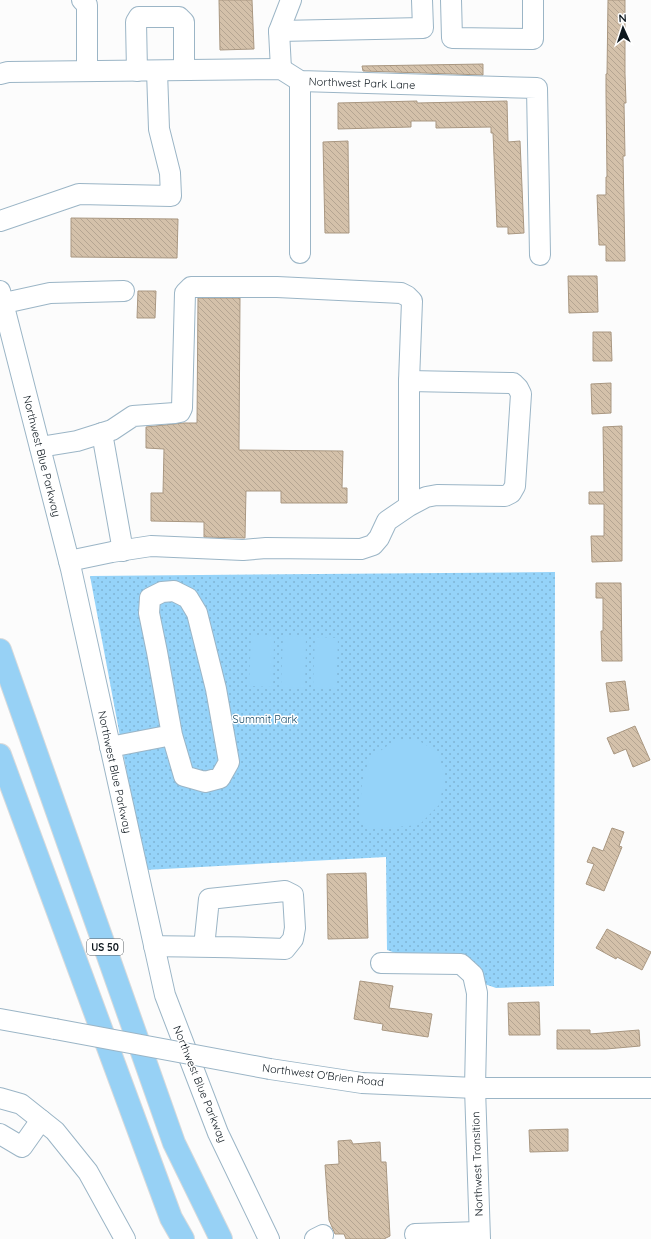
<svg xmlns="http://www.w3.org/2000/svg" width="651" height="1239" font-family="Quicksand,sans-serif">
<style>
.park{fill:url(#park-dots)}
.pitch{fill:#95d3f9}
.building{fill:url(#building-back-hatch);stroke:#a99781}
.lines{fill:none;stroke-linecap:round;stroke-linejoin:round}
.minor-casing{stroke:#9bb5c6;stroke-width:22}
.highway-casing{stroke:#d8dadb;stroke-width:24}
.minor{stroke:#fff;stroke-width:20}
.highway{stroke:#97d1f5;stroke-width:22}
.minor-bridge-casing{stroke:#9bb5c6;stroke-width:22;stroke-linecap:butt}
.minor-bridge{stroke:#fff;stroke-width:20}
.labels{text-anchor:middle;stroke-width:3;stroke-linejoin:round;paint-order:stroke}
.shield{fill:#fff;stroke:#565d62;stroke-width:1}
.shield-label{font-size:10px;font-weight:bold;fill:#0d171e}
.street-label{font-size:11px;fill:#0d171e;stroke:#fff}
.park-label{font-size:11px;fill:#144a67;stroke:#fff}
</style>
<defs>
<pattern id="park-dots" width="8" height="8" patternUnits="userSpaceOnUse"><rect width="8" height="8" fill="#95d3f9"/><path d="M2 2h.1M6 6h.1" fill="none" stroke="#7fb4d5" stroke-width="1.8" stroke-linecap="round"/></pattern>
<pattern id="building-back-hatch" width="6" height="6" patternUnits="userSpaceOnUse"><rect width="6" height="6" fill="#d4c1aa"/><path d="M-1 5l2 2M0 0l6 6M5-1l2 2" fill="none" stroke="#b5a592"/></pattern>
</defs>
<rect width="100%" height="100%" fill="#fcfcfc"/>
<path class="park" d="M 555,572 L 554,986 L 496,988 L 387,950 L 386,857 L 145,870 L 90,576 Z"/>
<g class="pitch">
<path d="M 251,636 L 274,636 L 273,687 L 249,686 Z"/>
<path d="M 283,636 L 306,637 L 305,688 L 281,687 Z"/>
<path d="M 315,637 L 338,638 L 336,689 L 313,688 Z"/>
<path d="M 394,741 L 419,741 L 438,752 L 445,777 L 439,805 L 419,825 L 371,829 L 359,819 L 362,784 L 369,759 Z"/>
</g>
<g class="building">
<path d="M 219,0 L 252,0 L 254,49 L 220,50 Z"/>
<path d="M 608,0 L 625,0 L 625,74 L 626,103 L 624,103 L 625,156 L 623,156 L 625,261 L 606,261 L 606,245 L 599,245 L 597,195 L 606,195 L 606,177 L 607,177 L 606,94 L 606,74 L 607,74 Z"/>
<path d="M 483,64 L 483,75 L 363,71 L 362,66 Z"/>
<path d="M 417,101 L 417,103 L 507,101 L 508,142 L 520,141 L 524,233 L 508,234 L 508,227 L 497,227 L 493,133 L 491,133 L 491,127 L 436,128 L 436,121 L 411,121 L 411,127 L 338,129 L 338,103 Z"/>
<path d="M 348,141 L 349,233 L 325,233 L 323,142 Z"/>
<path d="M 71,218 L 178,219 L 177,258 L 71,257 Z"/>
<path d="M 568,276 L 597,276 L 598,312 L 569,313 Z"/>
<path d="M 138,291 L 156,291 L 155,318 L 137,318 Z"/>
<path d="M 198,298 L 240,298 L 239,450 L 343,451 L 342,488 L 347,488 L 347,503 L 281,503 L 281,491 L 246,491 L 245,538 L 204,537 L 204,522 L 151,521 L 151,493 L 163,493 L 164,449 L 146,448 L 146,427 L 183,423 L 197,423 Z"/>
<path d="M 593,332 L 611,332 L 612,361 L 593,361 Z"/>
<path d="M 611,383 L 611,413 L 592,414 L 591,384 Z"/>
<path d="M 622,426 L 622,561 L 592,562 L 591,536 L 604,536 L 604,504 L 589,504 L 589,492 L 604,492 L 603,427 Z"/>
<path d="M 596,583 L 621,583 L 622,661 L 602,661 L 601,631 L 603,631 L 603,598 L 596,598 Z"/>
<path d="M 625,681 L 629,710 L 610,712 L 606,683 Z"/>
<path d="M 635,726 L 650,760 L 633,767 L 626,749 L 614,754 L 607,738 Z"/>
<path d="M 612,828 L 624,832 L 619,846 L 622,847 L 604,891 L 586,884 L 594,864 L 587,862 L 593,847 L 603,851 Z"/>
<path d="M 366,873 L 368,938 L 328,939 L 327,874 Z"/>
<path d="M 607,929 L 651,952 L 642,970 L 617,957 L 616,959 L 596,948 Z"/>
<path d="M 360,981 L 393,986 L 389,1008 L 432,1014 L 428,1037 L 382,1030 L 383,1024 L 354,1019 Z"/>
<path d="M 539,1002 L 540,1035 L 509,1035 L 508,1003 Z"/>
<path d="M 557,1030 L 590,1030 L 590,1034 L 639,1030 L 640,1046 L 606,1049 L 557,1049 Z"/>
<path d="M 568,1129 L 568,1151 L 530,1152 L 529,1130 Z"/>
<path d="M 351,1140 L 353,1144 L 380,1142 L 381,1162 L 386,1162 L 390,1236 L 384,1239 L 346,1239 L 344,1234 L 335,1234 L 329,1220 L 325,1165 L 339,1164 L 338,1141 Z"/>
</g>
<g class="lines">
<defs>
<g id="minor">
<path d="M 82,0 L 87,5 L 87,71"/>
<path d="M 451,0 L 452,38 L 533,39 L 533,0"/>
<path d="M 279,31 L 423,28 L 422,0"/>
<path d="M 281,69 L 279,31 L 291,0"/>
<path d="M 137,71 L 136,22 L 139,17 L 179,17 L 184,22 L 184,70"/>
<path d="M 0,74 L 8,72 L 281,69 L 300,81 L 537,88 L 540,255"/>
<path d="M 0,221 L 79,194 L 171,196 L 170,173 L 159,129 L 157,71"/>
<path d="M 300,253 L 300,81"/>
<path d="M 0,291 L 71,569 L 165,995 L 218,1133 L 269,1239"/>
<path d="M 0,304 L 50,293 L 124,291"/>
<path d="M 102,433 L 123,551"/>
<path d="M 40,447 L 77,441 L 112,430 L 133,416 L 175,413 L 180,412 L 182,408 L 185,293 L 191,287 L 277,287 L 401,293 L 407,296 L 412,301 L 409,381"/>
<path d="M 69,561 L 112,552 L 151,546 L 243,550 L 266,548 L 361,549 L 373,545 L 379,538 L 387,521 L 409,506 L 426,497 L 437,495 L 505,496 L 511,493 L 515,486 L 521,394 L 518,388 L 513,383 L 409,381 L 409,506"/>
<path d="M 110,747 L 172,735 L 184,776 L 205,782 L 220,778 L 229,762 L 216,689 L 197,613 L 188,598 L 174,591 L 162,592 L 150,598 L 149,613 L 157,652 L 172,735"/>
<path d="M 154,946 C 198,947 241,947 285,949 L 293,939 L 295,928 L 293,895 L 285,891 L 209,899 L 204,947"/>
<path d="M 381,963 L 461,964 L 473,975 L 477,993 L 475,1088 L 480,1239"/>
<path d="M 0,1019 L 55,1029"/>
<path d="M 270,1069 L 362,1083 L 475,1088 L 651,1088"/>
<path d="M 0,1098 L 21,1104 L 55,1131 L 88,1172 L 125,1239"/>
<path d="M 0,1134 L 22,1147 L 41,1120"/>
<path d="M 415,1234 L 479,1232"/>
<path d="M 315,1239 L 323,1235"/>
</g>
<g id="highway">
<path d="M 0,650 L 174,1143 L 221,1239"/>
<path d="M 0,755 L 171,1218 L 183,1239"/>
</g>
</defs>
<use href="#minor" class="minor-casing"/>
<use href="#highway" class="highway-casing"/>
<use href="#minor" class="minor"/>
<use href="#highway" class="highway"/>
<defs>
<path id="minor-bridge" d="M 55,1029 L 270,1069"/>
</defs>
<use href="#minor-bridge" class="minor-bridge-casing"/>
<use href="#minor-bridge" class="minor-bridge"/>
</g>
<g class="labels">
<rect class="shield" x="87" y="939" width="36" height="16" rx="3"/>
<g class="shield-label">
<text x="105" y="951">US 50</text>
</g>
<g class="street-label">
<text transform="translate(362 83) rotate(2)" y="4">Northwest Park Lane</text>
<text transform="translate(42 456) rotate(76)" y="4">Northwest Blue Parkway</text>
<text transform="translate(115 772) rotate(78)" y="4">Northwest Blue Parkway</text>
<text transform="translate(323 1075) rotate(7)" y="4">Northwest O'Brien Road</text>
<text transform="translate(200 1084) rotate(68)" y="4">Northwest Blue Parkway</text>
<text transform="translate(477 1164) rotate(-92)" y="4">Northwest Transition</text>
</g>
<g class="park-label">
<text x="265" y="723">Summit Park</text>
</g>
</g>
<g transform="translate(623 28) rotate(357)" stroke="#ffffff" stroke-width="3" paint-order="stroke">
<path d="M0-3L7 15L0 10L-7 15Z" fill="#0d171e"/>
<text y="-6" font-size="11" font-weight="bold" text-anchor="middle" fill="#0d171e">N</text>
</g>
</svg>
